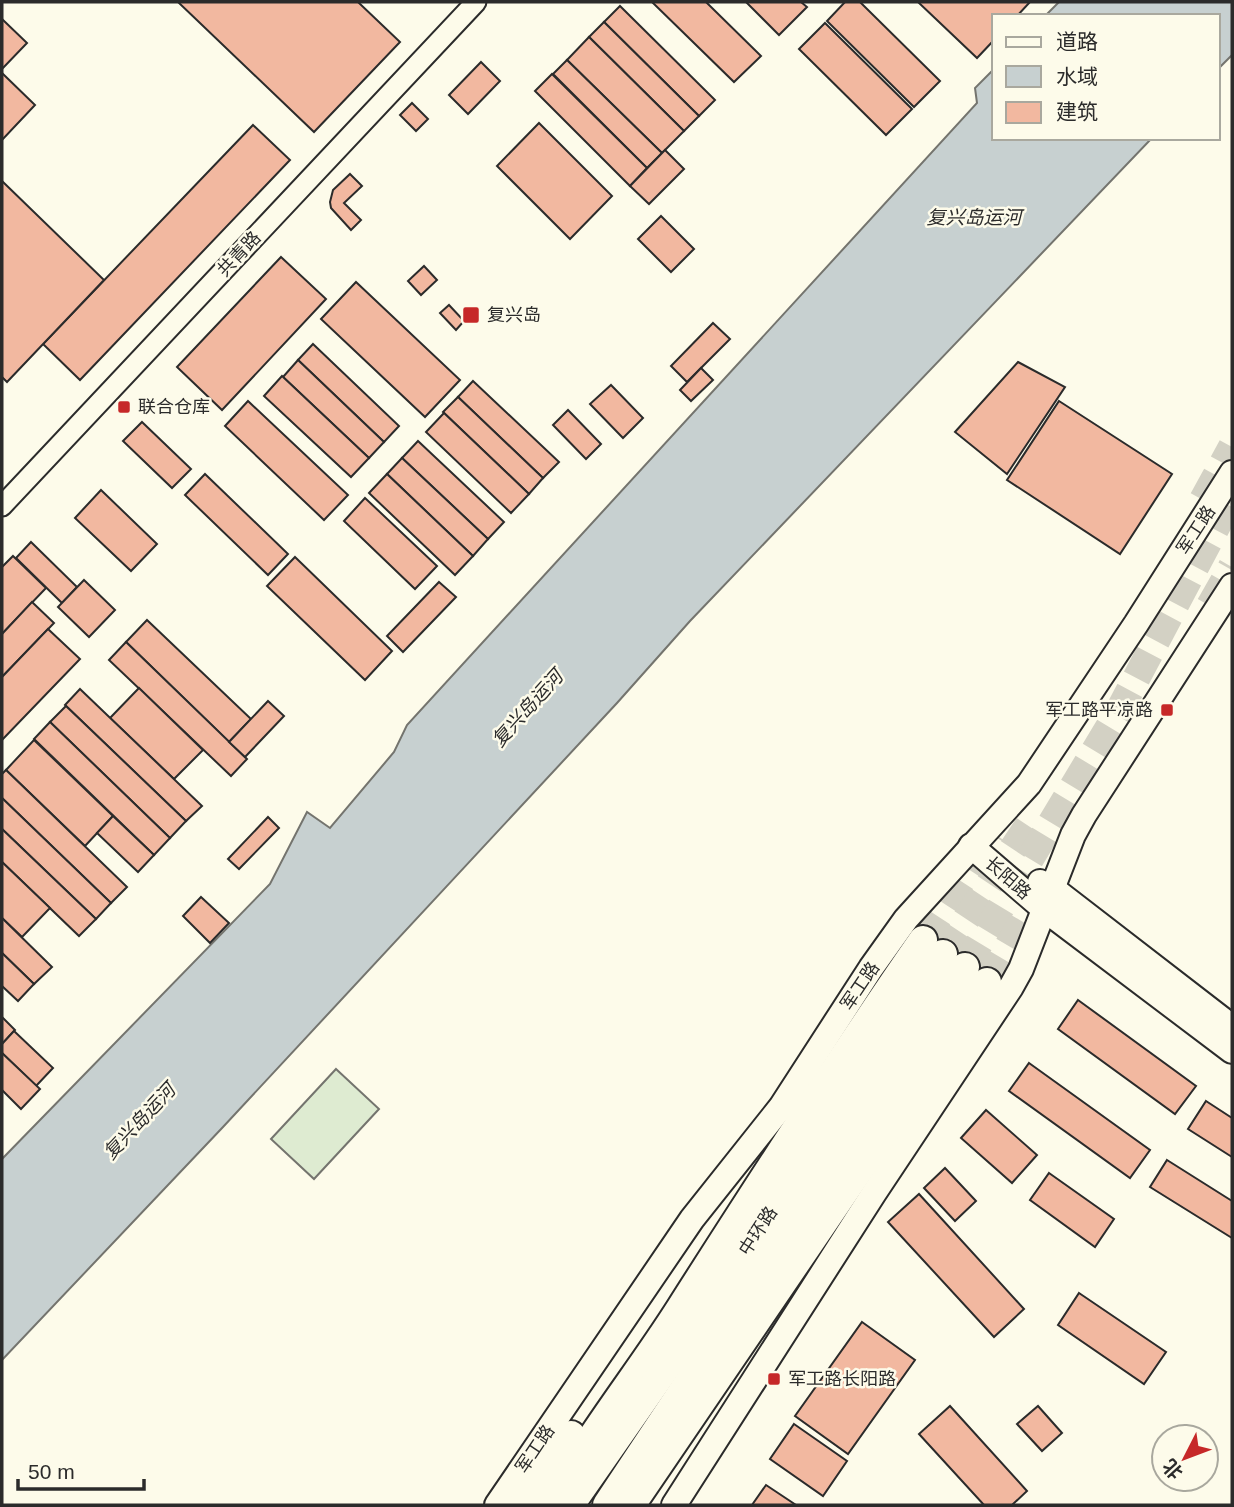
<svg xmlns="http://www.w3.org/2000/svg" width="1234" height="1507" font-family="Helvetica,'Noto Sans SC',sans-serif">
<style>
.green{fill:#deebd1;stroke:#74746e;stroke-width:2}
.water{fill:#c7d0d0;stroke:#74746e;stroke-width:2}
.building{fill:#f2b8a0;stroke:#2b2b2b;stroke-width:2}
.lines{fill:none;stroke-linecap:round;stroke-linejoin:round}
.highway-tunnel{stroke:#d3d1c4;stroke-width:28;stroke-dasharray:28 14;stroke-linecap:butt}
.minor-casing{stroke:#2b2b2b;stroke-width:23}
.major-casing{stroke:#2b2b2b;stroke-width:28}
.highway-casing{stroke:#2b2b2b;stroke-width:32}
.minor{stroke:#fdfbea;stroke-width:19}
.major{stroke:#fdfbea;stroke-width:24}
.highway{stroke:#fdfbea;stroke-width:28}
.poi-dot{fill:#c62828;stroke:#fdfbea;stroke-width:2.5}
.labels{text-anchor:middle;stroke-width:5;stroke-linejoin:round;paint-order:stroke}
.street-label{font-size:18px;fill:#2b2b2b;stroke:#fdfbea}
.poi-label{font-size:18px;fill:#2b2b2b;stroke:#fdfbea;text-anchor:start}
.water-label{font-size:19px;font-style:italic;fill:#2b2b2b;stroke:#fdfbea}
</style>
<rect width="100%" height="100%" fill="#fdfbea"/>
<path class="green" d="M 336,1069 L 379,1109 L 314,1179 L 271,1139 Z"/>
<g class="water">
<path d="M 1059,2 L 1232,2 L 1232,55 L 1218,69 L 1218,16 L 1045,16 Z"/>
<path d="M 994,69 L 994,138 L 1152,138 L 690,621 L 617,703 L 223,1127 L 2,1360 L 2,1159 L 270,884 L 307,812 L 330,828 L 394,752 L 407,725 L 977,103 L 975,88 Z"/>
</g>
<g class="building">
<path d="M 178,2 L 358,2 L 400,42 L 314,132 Z"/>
<path d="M 652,2 L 706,2 L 761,56 L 734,82 Z"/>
<path d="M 746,2 L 801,2 L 807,7 L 779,35 Z"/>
<path d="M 845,2 L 860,2 L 940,81 L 914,107 L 827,21 Z"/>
<path d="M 918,2 L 1030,2 L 1017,16 L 994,16 L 994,40 L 977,58 Z"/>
<path d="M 620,6 L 715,100 L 699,116 L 604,22 Z"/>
<path d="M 2,19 L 27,43 L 2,69 Z"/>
<path d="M 604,22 L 699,116 L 684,131 L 589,37 Z"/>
<path d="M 825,23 L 912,109 L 886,135 L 799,49 Z"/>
<path d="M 589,37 L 684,131 L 662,153 L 567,60 Z"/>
<path d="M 567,60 L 662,153 L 647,168 L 553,74 Z"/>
<path d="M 481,62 L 500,81 L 468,114 L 449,95 Z"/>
<path d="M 2,73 L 35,105 L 2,140 Z"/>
<path d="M 552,74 L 647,168 L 630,186 L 535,91 Z"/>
<path d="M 412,103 L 428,119 L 416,131 L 400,115 Z"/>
<path d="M 539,123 L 612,196 L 570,239 L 497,166 Z"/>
<path d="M 253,125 L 290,160 L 80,380 L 43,344 Z"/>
<path d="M 665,150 L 684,169 L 649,204 L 630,186 Z"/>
<path d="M 350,174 L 362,186 L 344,203 L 361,220 L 351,230 L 331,208 L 330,202 L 333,190 Z"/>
<path d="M 2,181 L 104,280 L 7,382 L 2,377 Z"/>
<path d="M 661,216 L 694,249 L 671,272 L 638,239 Z"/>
<path d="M 281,257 L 326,299 L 222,410 L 177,367 Z"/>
<path d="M 424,266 L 437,280 L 421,295 L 408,281 Z"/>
<path d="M 356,282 L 460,380 L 425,417 L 321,319 Z"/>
<path d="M 449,305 L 464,321 L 456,330 L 440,313 Z"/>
<path d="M 713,323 L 730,339 L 687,382 L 671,366 Z"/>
<path d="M 313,344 L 399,426 L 384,442 L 298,360 Z"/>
<path d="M 298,360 L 384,442 L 369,458 L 283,377 Z"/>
<path d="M 1018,362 L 1065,387 L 1007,474 L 955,432 Z"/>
<path d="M 701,368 L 713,380 L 691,401 L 680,390 Z"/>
<path d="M 282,376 L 369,458 L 351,477 L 264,396 Z"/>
<path d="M 473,381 L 559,462 L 543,478 L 458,397 Z"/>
<path d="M 611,385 L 643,418 L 623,438 L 590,404 Z"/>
<path d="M 458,397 L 543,478 L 529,494 L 443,412 Z"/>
<path d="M 248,401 L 348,495 L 324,520 L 225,426 Z"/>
<path d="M 1059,401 L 1172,474 L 1120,554 L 1007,480 Z"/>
<path d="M 568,410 L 601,444 L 586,459 L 553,425 Z"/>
<path d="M 444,413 L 529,494 L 511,513 L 426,432 Z"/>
<path d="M 142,422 L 191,469 L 172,488 L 123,441 Z"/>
<path d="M 418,441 L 504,522 L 488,539 L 402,458 Z"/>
<path d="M 402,458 L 488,539 L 473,556 L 387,474 Z"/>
<path d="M 205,474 L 288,554 L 268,575 L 185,495 Z"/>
<path d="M 387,474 L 473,556 L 455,575 L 369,493 Z"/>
<path d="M 101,490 L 157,544 L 131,571 L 75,518 Z"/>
<path d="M 365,498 L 437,566 L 415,589 L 344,521 Z"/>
<path d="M 31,542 L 77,587 L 62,603 L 16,558 Z"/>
<path d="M 13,556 L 46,588 L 2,634 L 2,567 Z"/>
<path d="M 295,557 L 392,651 L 365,680 L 267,586 Z"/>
<path d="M 84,580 L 115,610 L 89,637 L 58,607 Z"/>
<path d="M 439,582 L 456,597 L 403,652 L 387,636 Z"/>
<path d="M 32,602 L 54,623 L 2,677 L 2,634 Z"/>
<path d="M 147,620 L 251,719 L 229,742 L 126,642 Z"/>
<path d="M 48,629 L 80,659 L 2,740 L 2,677 Z"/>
<path d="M 126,642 L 247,759 L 231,776 L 109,660 Z"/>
<path d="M 139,688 L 203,750 L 174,779 L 110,718 Z"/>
<path d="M 80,689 L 202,806 L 186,821 L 65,705 Z"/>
<path d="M 268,701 L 284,716 L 245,757 L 229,742 Z"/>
<path d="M 66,706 L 186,821 L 170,838 L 50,722 Z"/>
<path d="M 50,722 L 170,838 L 154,855 L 34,739 Z"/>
<path d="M 34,740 L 113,816 L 85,846 L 6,770 Z"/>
<path d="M 6,770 L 127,887 L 111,903 L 2,798 L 2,774 Z"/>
<path d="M 2,798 L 111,903 L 96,919 L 2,829 Z"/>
<path d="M 113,816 L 154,855 L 138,872 L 97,833 Z"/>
<path d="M 268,817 L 279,828 L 239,869 L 228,859 Z"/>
<path d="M 2,829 L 96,919 L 79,936 L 2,862 Z"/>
<path d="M 2,862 L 50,908 L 22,937 L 2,918 Z"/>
<path d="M 201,897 L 229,923 L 210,943 L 183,916 Z"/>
<path d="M 2,918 L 52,967 L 34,984 L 2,953 Z"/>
<path d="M 2,953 L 34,984 L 18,1001 L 2,986 Z"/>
<path d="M 1078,1000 L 1196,1086 L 1175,1114 L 1058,1029 Z"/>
<path d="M 2,1017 L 15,1030 L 2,1044 Z"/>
<path d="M 14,1031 L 53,1068 L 36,1086 L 2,1053 L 2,1044 Z"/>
<path d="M 2,1053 L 40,1089 L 21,1109 L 2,1090 Z"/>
<path d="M 1029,1063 L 1150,1150 L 1130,1178 L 1009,1091 Z"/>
<path d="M 1206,1101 L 1232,1118 L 1232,1157 L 1188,1129 Z"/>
<path d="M 986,1110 L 1037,1155 L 1012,1183 L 961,1138 Z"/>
<path d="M 1167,1160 L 1232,1201 L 1232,1238 L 1150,1187 Z"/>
<path d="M 945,1168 L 976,1201 L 955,1221 L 924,1188 Z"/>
<path d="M 1049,1173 L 1114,1219 L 1095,1247 L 1030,1200 Z"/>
<path d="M 919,1194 L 1024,1309 L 994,1337 L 888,1222 Z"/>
<path d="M 1079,1293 L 1166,1352 L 1144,1384 L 1058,1325 Z"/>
<path d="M 862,1322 L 915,1360 L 848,1454 L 795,1416 Z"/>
<path d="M 950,1406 L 1027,1491 L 1012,1505 L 984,1505 L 919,1434 Z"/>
<path d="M 1038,1406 L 1062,1433 L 1042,1451 L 1017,1424 Z"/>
<path d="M 794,1424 L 847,1461 L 823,1496 L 770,1459 Z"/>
<path d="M 766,1485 L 796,1505 L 752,1505 Z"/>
</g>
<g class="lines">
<g class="highway-tunnel">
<path d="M 1203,500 L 1232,447"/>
<path d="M 1210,606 L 1232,567"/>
<path d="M 923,940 L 993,833"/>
<path d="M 943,954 L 1032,820"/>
<path d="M 965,967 L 1120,709 L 1232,497"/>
<path d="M 987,982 L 1048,879"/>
</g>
<defs>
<path id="minor" d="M 2,506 L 476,2"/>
<g id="major">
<path d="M 971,846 L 1044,909 L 1232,1051"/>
<path d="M 1040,882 L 1052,888 L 1232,1027"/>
<path d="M 497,1505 L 692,1219 L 781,1107 L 871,968 L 906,919 L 1029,784 L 1136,624 L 1232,473"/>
<path d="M 674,1505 L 874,1193 L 1011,987 L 1021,969 L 1073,835 L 1084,815 L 1232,586"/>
</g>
<g id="highway">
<path d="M 523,1505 L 571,1435"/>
<path d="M 551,1505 C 588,1436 638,1375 680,1309 C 759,1185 839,1061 923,940"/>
<path d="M 570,1505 L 697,1323 L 943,954"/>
<path d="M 607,1505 L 965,967"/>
<path d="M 631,1505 L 987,982"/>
</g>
</defs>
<use href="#minor" class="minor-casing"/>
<use href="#major" class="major-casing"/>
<use href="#highway" class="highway-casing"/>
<use href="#minor" class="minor"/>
<use href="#major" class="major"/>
<use href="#highway" class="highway"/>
</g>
<g class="poi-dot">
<rect x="462" y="306" width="18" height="18" rx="3.5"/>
<rect x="117" y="400" width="14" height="14" rx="3.5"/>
<rect x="1160" y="703" width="14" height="14" rx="3.5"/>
<rect x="767" y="1372" width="14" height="14" rx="3.5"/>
</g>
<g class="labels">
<g class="street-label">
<text transform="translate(239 254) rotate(-47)" y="6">共青路</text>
<text transform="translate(1196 530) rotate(-57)" y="6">军工路</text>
<text transform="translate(1008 878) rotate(41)" y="6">长阳路</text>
<text transform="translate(860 986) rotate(-56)" y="6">军工路</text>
<text transform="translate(758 1231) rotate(-57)" y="6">中环路</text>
<text transform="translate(535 1449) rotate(-56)" y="6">军工路</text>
</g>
<g class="poi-label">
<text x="487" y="321">复兴岛</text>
<text x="138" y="413">联合仓库</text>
<text x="1153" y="716" text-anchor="end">军工路平凉路</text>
<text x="788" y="1385">军工路长阳路</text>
</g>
<g class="water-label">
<text x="974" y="224">复兴岛运河</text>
<text transform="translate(527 708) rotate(-48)" y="7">复兴岛运河</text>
<text transform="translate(139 1121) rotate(-47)" y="7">复兴岛运河</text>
</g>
</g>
<rect width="1234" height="1507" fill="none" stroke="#2b2b2b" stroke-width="7"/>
<rect x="992" y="14" width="228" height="126" fill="#fdfbea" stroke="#a9a89e" stroke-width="2"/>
<rect x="1006" y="37" width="35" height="10" fill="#fdfbea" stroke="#a9a89e" stroke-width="2"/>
<text x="1056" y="49" font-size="21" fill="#2b2b2b">道路</text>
<rect x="1006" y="66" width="35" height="21" fill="#c7d0d0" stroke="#a9a89e" stroke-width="2"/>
<text x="1056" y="84" font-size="21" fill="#2b2b2b">水域</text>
<rect x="1006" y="102" width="35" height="21" fill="#f2b8a0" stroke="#a9a89e" stroke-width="2"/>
<text x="1056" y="119" font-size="21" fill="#2b2b2b">建筑</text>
<g transform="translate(1185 1458) rotate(228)"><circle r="33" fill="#fdfbea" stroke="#a9a89e" stroke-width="2"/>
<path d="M0-5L12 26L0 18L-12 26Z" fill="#c62828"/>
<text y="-10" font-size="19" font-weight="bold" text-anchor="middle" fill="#2b2b2b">北</text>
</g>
<path d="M18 1479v10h126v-10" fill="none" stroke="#2b2b2b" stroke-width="3.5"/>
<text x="28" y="1479" font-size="21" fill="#2b2b2b" stroke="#fdfbea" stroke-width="5" paint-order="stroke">50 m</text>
</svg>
